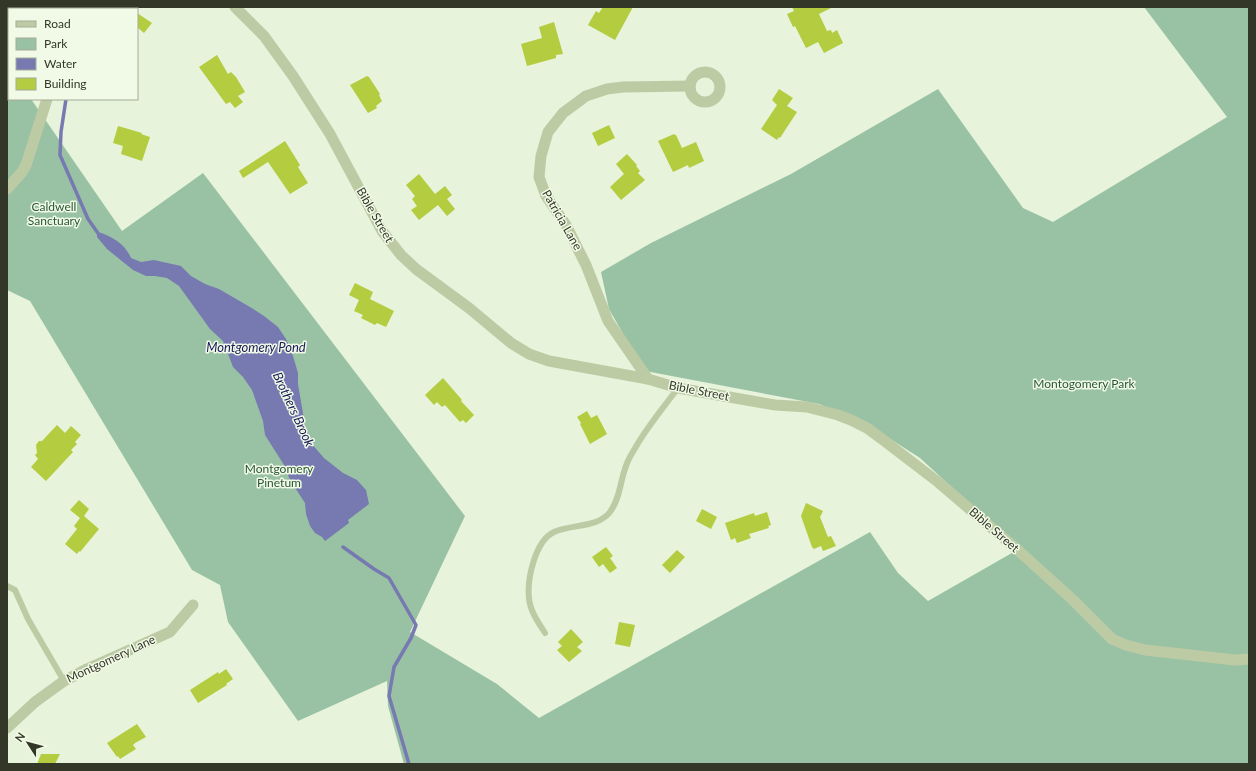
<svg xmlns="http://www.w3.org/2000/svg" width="1256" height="771" font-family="Lato,sans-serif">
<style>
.green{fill:#99c2a4}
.water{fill:#7779b1}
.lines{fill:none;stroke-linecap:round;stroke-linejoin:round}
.stream{stroke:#7779b1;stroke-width:3.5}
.building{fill:#b4cc3f}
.service{stroke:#bdcba5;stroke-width:6}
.minor{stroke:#bdcba5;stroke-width:11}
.labels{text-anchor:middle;stroke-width:3;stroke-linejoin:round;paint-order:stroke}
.park-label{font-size:12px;fill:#295636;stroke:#f1fae6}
.street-label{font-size:12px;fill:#333727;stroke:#f1fae6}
.water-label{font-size:13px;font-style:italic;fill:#1a1b5a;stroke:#f1fae6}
</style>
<rect width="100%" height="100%" fill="#e7f3da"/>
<path class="green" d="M 1144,7 L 1249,7 L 1249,764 L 404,764 L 388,706 L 387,681 L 298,721 L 228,622 L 220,585 L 192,570 L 30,301 L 7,290 L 7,63 L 9,66 L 9,99 L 31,99 L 122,231 L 203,173 L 465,516 L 410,632 L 497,684 L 539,718 L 870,532 L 898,573 L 928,601 L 1019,549 L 920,458 L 867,424 L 819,404 L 640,370 L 626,339 L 609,309 L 601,272 L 651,243 L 791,174 L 938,89 L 1023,208 L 1053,222 L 1227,117 Z"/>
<path class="water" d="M 97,232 C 111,235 126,245 131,258 L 141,262 L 154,260 L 181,266 L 191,276 L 205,284 L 219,289 L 250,307 L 264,316 L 278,327 L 286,339 L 293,356 L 298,373 L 298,384 L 305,425 L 311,443 L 324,458 L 343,473 L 357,480 L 366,490 L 369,504 L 348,520 L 349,523 L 325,541 L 322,537 L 315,533 L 310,526 L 306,514 L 305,503 L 290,480 L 284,465 L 265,435 L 263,421 L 252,390 L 243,377 L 233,367 L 223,341 L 210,329 L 179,286 L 167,278 L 155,276 L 146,276 L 133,270 L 107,249 L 97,237 Z"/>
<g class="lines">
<g class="stream">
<path d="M 7,32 L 9,34"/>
<path d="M 66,99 L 61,132 L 60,155 L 88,219 L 100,236"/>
<path d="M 343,547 L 374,569 L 389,578 L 416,625 L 411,638 L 394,667 L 389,696 L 409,764"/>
</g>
</g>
<g class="building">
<path d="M 603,7 L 633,7 L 615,40 L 588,25 L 596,11 L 599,13 Z"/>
<path d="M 792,7 L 833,7 L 819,14 L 827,31 L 831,30 L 832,33 L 837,30 L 843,43 L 824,53 L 818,42 L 806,48 L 795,26 L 793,27 L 787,14 L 794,11 Z"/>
<path d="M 137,13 L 152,23 L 144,33 L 137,27 Z"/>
<path d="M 554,22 L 563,54 L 556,55 L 556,58 L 527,66 L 521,44 L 542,38 L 539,27 Z"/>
<path d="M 217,55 L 228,74 L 231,72 L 236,77 L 245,92 L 238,96 L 243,102 L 235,108 L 230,102 L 226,104 L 199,67 Z"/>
<path d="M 367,76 L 369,77 L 380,94 L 379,95 L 382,101 L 376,106 L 377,108 L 368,113 L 350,85 Z"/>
<path d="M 779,89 L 793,98 L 787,106 L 797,112 L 780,138 L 779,137 L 777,140 L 761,129 L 777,105 L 772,100 Z"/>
<path d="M 609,125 L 615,138 L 598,146 L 592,133 Z"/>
<path d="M 118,126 L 142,133 L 141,134 L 150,137 L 142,161 L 121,154 L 123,146 L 113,143 Z"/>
<path d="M 674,134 L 675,135 L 676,135 L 682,148 L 696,142 L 704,161 L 689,168 L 688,165 L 673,172 L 658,141 Z"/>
<path d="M 285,141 L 300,165 L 298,167 L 308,183 L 290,194 L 268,162 L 243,178 L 239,171 Z"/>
<path d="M 627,154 L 637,165 L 636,166 L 640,171 L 638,173 L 645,180 L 621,200 L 610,187 L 624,174 L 616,164 Z"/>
<path d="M 419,174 L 435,194 L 445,186 L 452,195 L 447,199 L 455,209 L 447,216 L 438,205 L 419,220 L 411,210 L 417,206 L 412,199 L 415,196 L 406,185 Z"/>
<path d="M 355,283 L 373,292 L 370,299 L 394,311 L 386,327 L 377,323 L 375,325 L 361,318 L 363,315 L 354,311 L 359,300 L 349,295 Z"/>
<path d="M 443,378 L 462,400 L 461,401 L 474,415 L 466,423 L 463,420 L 460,422 L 445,405 L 442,407 L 437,402 L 434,405 L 425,395 Z"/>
<path d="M 587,411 L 591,418 L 597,415 L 607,434 L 590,444 L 580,424 L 581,423 L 577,417 Z"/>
<path d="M 57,425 L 65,433 L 71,426 L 81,435 L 75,442 L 77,444 L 71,450 L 73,452 L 46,481 L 31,467 L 38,459 L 35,455 L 37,453 L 36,445 L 39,441 L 42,441 Z"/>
<path d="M 79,500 L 89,509 L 84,516 L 99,529 L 80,552 L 79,551 L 77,554 L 65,544 L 77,529 L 74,526 L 80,518 L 70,510 Z"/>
<path d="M 806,503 L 823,511 L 820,517 L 828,537 L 831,536 L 836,546 L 823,551 L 821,546 L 814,549 L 812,547 L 801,516 Z"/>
<path d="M 702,509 L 717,517 L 711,529 L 696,521 Z"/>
<path d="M 767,512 L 771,525 L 768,526 L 769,528 L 749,534 L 751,538 L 737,543 L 735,538 L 731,540 L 725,523 L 754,513 L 755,516 Z"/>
<path d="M 606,547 L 613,556 L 610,558 L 617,568 L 610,573 L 603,564 L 599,567 L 592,557 Z"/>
<path d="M 677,550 L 685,557 L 670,573 L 662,565 Z"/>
<path d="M 619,622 L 635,625 L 630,647 L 615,644 Z"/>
<path d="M 571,629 L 583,642 L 577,647 L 582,651 L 569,662 L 557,650 L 562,646 L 558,642 Z"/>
<path d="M 226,669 L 233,679 L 226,684 L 227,685 L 198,703 L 190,690 L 218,672 L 219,674 Z"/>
<path d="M 137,724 L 146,737 L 135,743 L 133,745 L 136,749 L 120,759 L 118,756 L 117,757 L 107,743 Z"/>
<path d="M 41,754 L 60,754 L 55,764 L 37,764 Z"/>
</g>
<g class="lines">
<g class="service">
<path d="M 7,586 L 15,590 L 28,619 L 64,681"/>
<path d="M 545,633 C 538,622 530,611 529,598 C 527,579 535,541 554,532 C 571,524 598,528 610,512 C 619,500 620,485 624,472 C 626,465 630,456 634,450 C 646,428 663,408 678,388"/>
</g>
<g class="minor">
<path d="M 235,7 L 264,36 L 293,76 L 330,134 L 382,231 L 401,255 L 416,269 L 469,308 L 511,343 L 529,354 L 549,361 L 648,379 L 678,388 L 775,405 L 807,407 L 838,415 L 851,420 L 867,428 L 882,439 L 938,482 L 1020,552 L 1073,600 L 1112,639 L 1126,645 L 1145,650 L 1235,660 L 1249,659"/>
<path d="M 75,9 L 75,7"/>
<circle cx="705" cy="87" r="15"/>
<path d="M 7,189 L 22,172 L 26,165 L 47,99"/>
<path d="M 648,379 L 608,321 L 586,265 L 566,225 L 546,196 L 539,177 L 541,156 L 548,132 L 563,113 L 586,96 L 607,89 L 623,87 L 690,86"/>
<path d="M 7,728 L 35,702 L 64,681 L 87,669 L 170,632 L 193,605"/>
</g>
</g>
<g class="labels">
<g class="park-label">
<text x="54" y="211">Caldwell<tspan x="54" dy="14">Sanctuary</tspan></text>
<text x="1084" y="388">Montogomery Park</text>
<text x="279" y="473">Montgomery<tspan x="279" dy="14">Pinetum</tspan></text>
</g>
<g class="street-label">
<text transform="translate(375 215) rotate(60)" y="4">Bible Street</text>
<text transform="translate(562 220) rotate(60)" y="4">Patricia Lane</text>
<text transform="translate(699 391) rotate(11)" y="4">Bible Street</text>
<text transform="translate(994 530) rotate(41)" y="4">Bible Street</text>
<text transform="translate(111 659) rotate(-25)" y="4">Montgomery Lane</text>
</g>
<g class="water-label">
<text x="256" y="352">Montgomery Pond</text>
<text transform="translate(294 409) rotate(65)" y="5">Brothers Brook</text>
</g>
</g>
<rect width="1256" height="771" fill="none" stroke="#333727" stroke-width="16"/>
<rect x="8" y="8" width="130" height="92" fill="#f1fae6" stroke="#a5ac9a"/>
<rect x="16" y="21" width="20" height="6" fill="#bdcba5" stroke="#a5ac9a"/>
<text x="44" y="28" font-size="12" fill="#333727">Road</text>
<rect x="16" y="38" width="20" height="12" fill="#99c2a4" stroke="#a5ac9a"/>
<text x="44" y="48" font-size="12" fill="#333727">Park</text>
<rect x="16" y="58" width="20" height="12" fill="#7779b1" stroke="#a5ac9a"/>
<text x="44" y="68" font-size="12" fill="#333727">Water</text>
<rect x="16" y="78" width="20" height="12" fill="#b4cc3f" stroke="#a5ac9a"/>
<text x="44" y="88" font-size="12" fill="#333727">Building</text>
<g transform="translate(28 743) rotate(306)" stroke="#f1fae6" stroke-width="3" paint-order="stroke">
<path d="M0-3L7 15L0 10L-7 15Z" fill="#333727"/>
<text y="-6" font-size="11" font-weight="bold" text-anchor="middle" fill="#333727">N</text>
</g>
</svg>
